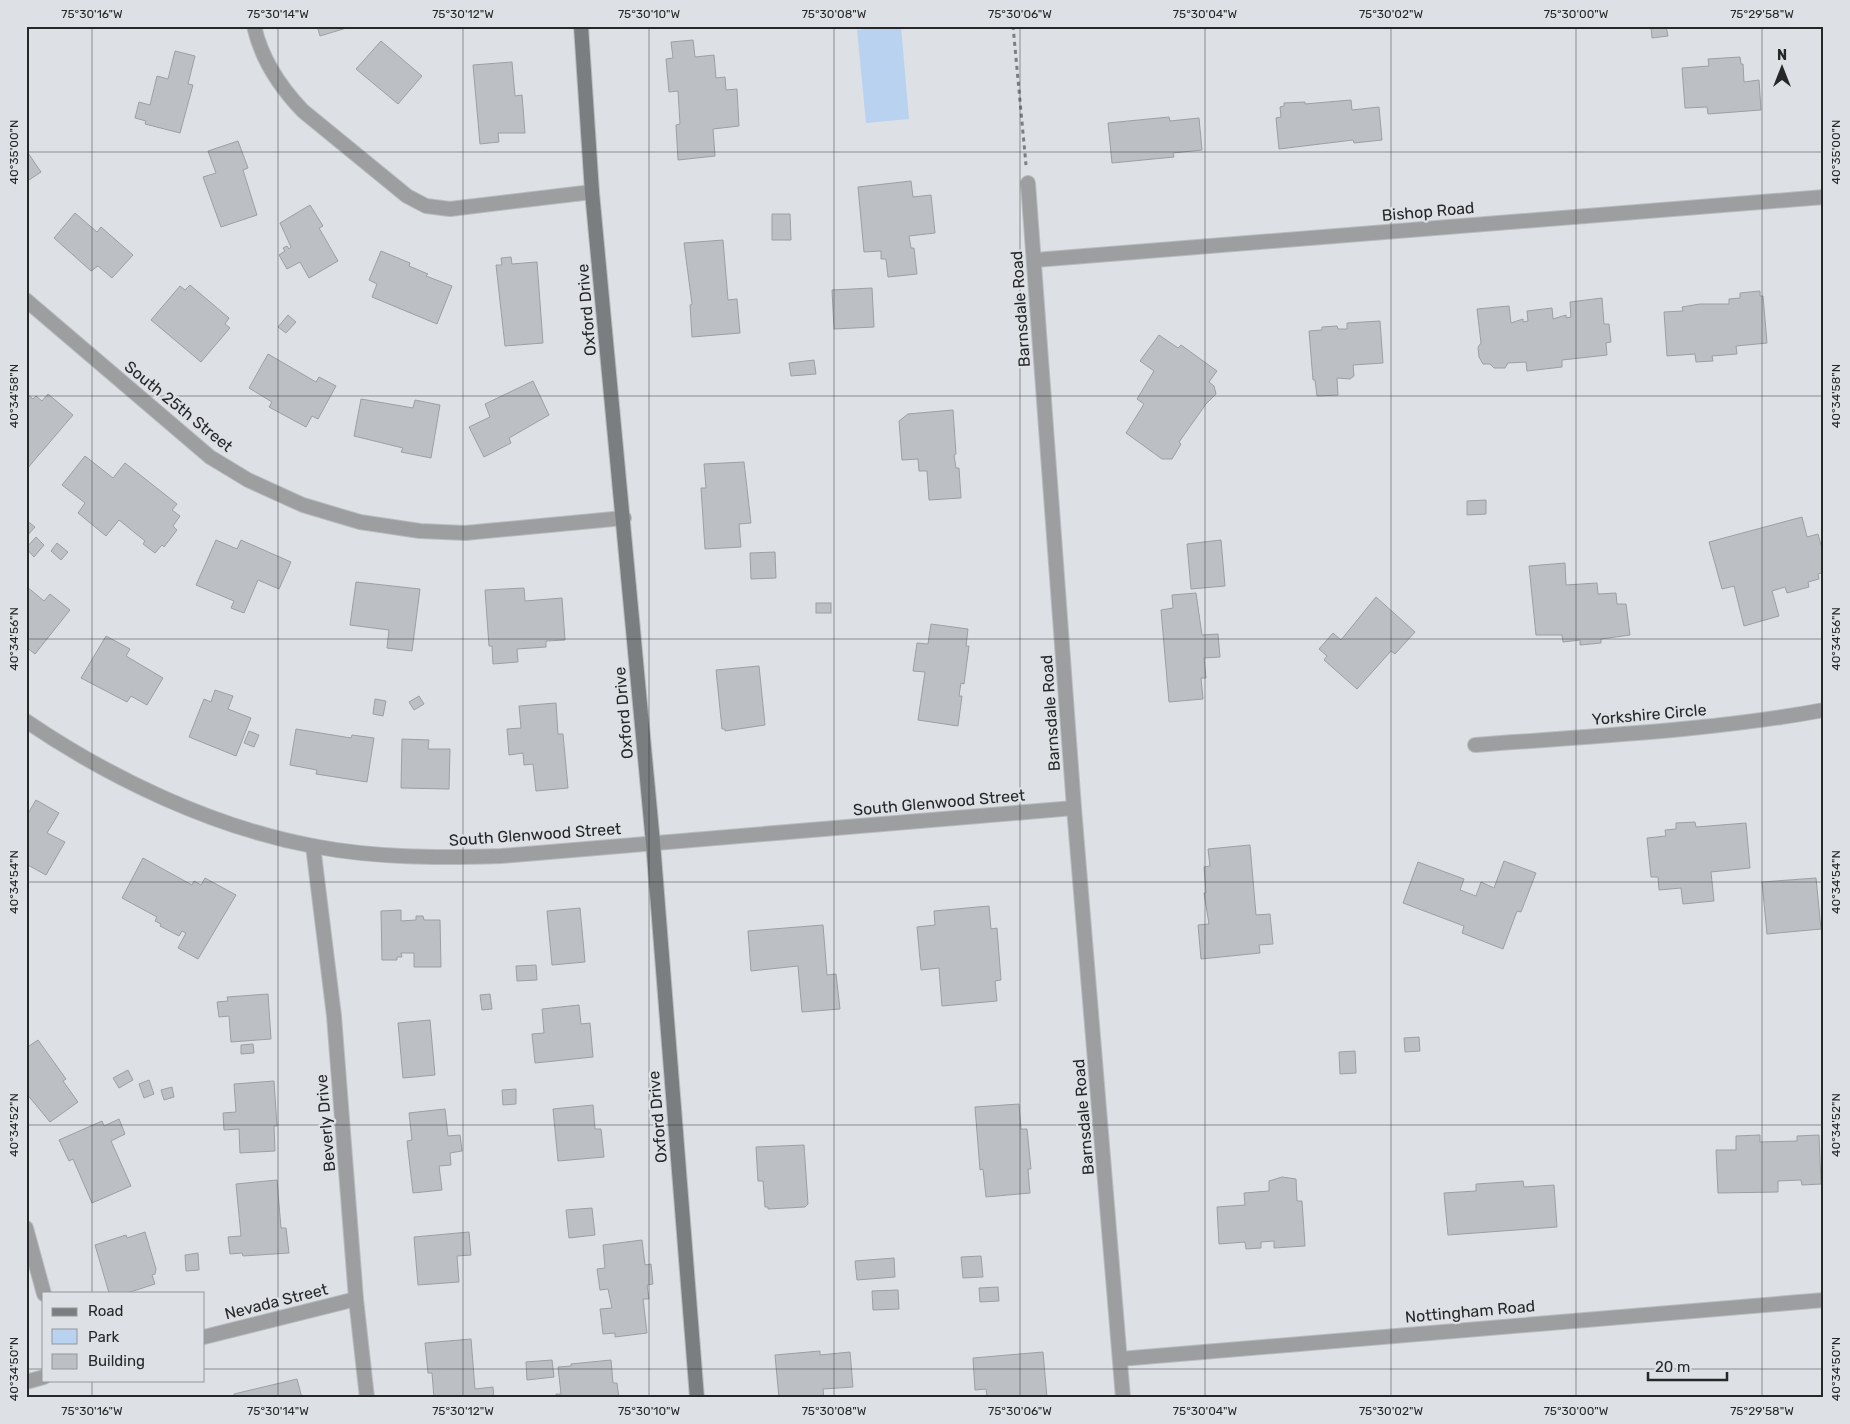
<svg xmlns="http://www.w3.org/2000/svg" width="1850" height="1424" font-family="Rubik,sans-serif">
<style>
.green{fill:#b8d2f0}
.building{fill:#bcc0c4;stroke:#9ca0a4}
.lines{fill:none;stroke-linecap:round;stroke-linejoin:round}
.minor-casing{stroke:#b8bcbf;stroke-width:16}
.secondary-casing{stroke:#b8bcbf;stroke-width:16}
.path{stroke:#7c7e81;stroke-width:3;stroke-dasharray:4 4;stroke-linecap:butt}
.minor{stroke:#9c9ea0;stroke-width:14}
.secondary{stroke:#7b7e81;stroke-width:14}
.ticks{fill:none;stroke:#262729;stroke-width:1;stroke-opacity:0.45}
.labels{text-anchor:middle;stroke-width:4.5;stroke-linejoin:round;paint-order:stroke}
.street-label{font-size:16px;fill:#262729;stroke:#dde1e5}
.neatline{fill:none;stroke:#262729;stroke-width:2}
.ticks-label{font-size:12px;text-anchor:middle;fill:#262729}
</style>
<rect width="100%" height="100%" fill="#dde1e5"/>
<path class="green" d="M 890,26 L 901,26 L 909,119 L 866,123 L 857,30 Z"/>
<g class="building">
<path d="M 317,26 L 353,26 L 320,36 Z"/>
<path d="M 1666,26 L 1668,36 L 1652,38 L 1651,28 Z"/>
<path d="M 693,40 L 695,57 L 714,55 L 716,78 L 725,77 L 726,90 L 737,89 L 739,126 L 713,129 L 715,156 L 678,160 L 676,125 L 680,124 L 678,91 L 669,92 L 666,59 L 673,58 L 671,42 Z"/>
<path d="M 381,41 L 422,76 L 398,104 L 356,69 Z"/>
<path d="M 175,51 L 195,56 L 188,84 L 193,85 L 180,133 L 145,124 L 146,121 L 135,118 L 139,102 L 150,105 L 157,76 L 168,79 Z"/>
<path d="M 1740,57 L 1741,64 L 1743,64 L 1744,82 L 1759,80 L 1761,110 L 1708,114 L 1707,107 L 1685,108 L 1682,68 L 1709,66 L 1708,59 Z"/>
<path d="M 512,62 L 515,96 L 522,95 L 525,133 L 498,133 L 499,142 L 480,144 L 473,65 Z"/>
<path d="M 1351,100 L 1352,110 L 1379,107 L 1382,140 L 1354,143 L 1353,140 L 1279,149 L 1276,118 L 1281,117 L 1280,107 L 1284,106 L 1284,103 L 1305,102 L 1305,104 Z"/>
<path d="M 1169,117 L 1170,121 L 1199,118 L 1202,150 L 1173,153 L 1174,157 L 1112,163 L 1108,123 Z"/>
<path d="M 238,141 L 248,168 L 243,170 L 257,215 L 221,227 L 203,177 L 216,173 L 208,151 Z"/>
<path d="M 26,150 L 41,172 L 26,182 Z"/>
<path d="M 911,181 L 913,197 L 931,195 L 935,233 L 909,236 L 911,248 L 914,248 L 917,274 L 888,277 L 886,259 L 881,259 L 881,251 L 864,252 L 858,187 Z"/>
<path d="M 310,205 L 323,226 L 319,228 L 338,261 L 309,278 L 300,262 L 287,269 L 279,255 L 285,251 L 283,248 L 287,246 L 289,249 L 291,247 L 280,223 Z"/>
<path d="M 75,213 L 97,232 L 101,227 L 133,255 L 112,278 L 98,266 L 91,271 L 54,238 Z"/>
<path d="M 772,214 L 790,214 L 791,240 L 772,240 Z"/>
<path d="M 723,240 L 728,300 L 737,299 L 740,333 L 692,337 L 690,305 L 692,304 L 684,243 Z"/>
<path d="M 381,251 L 410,263 L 409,266 L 428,274 L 426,276 L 452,286 L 437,324 L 372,297 L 377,284 L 369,280 Z"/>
<path d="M 511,257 L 512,264 L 537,262 L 543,343 L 505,346 L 496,265 L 502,265 L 501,258 Z"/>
<path d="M 190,285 L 229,318 L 225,324 L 230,328 L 201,362 L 151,320 L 180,286 L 185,290 Z"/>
<path d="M 872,288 L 874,327 L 834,329 L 832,290 Z"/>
<path d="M 1760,291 L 1760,296 L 1763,296 L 1767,343 L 1736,346 L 1737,354 L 1712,356 L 1713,361 L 1696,362 L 1695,354 L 1667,356 L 1664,312 L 1683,311 L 1682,307 L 1700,304 L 1729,304 L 1729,299 L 1740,298 L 1740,293 Z"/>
<path d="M 1602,298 L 1604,324 L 1609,324 L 1611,342 L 1606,343 L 1607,355 L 1562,360 L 1562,367 L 1527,371 L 1526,362 L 1508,363 L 1505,368 L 1494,368 L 1490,364 L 1483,364 L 1479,357 L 1478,347 L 1481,343 L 1477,309 L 1509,306 L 1511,323 L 1523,319 L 1523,322 L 1528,321 L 1527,311 L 1552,308 L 1553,319 L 1566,315 L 1566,318 L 1571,317 L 1570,302 Z"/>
<path d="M 288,315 L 296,322 L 286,333 L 278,327 Z"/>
<path d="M 1380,321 L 1383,363 L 1353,365 L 1354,376 L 1350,379 L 1337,378 L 1338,395 L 1317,396 L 1315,380 L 1313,380 L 1309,331 L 1322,330 L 1322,327 L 1337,326 L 1338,329 L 1347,329 L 1347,323 Z"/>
<path d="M 1159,335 L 1178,348 L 1181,345 L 1217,371 L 1209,382 L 1214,386 L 1216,394 L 1206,404 L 1179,442 L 1181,444 L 1172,459 L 1162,459 L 1126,433 L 1144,404 L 1137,399 L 1154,371 L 1140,361 Z"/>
<path d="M 268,354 L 316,382 L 319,377 L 336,386 L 318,419 L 312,416 L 306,427 L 269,407 L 272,402 L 249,388 Z"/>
<path d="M 814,360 L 816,374 L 791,376 L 789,363 Z"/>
<path d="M 533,381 L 549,415 L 509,438 L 511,443 L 484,457 L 469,427 L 490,417 L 485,404 Z"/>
<path d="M 26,393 L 33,399 L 36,396 L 42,401 L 48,394 L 73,415 L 26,470 Z"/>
<path d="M 361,399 L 413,408 L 415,400 L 440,405 L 431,458 L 401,452 L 403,448 L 354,436 Z"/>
<path d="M 953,410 L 956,454 L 954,455 L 956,468 L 959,468 L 961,498 L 929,500 L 927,471 L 919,471 L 918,459 L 902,460 L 899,421 L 908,414 Z"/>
<path d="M 85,456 L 113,478 L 125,463 L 177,504 L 172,510 L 180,516 L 173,526 L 177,530 L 164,547 L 162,545 L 155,553 L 143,544 L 145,541 L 119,520 L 106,536 L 78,513 L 85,503 L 62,485 Z"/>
<path d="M 744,462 L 751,523 L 739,524 L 741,547 L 705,549 L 701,488 L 706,488 L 704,464 Z"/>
<path d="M 1486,500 L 1486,514 L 1467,515 L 1467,501 Z"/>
<path d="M 1802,517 L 1807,537 L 1818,534 L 1824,556 L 1824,572 L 1818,574 L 1819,579 L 1808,582 L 1809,587 L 1787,593 L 1785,587 L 1772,591 L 1779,616 L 1744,626 L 1734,586 L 1722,589 L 1709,542 Z"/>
<path d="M 26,520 L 35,527 L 26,537 Z"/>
<path d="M 36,537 L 44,545 L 34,557 L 26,548 Z"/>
<path d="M 216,540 L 237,549 L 241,540 L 291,562 L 279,589 L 258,580 L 244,613 L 231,608 L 234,601 L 196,585 Z"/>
<path d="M 1221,540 L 1225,586 L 1191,589 L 1187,544 Z"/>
<path d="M 57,543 L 68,552 L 61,560 L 51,551 Z"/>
<path d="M 775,552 L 776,578 L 751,579 L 750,553 Z"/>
<path d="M 1565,563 L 1566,585 L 1597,583 L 1598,594 L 1616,593 L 1617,604 L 1626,604 L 1630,635 L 1601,639 L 1601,643 L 1580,645 L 1580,640 L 1563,642 L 1562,635 L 1536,635 L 1529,566 Z"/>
<path d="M 356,582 L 420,589 L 412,651 L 387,648 L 389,630 L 350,625 Z"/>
<path d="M 26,586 L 44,601 L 50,594 L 70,610 L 35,654 L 26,647 Z"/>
<path d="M 524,588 L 525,601 L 562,598 L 565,640 L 546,641 L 546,647 L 517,649 L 518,662 L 493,664 L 492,646 L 489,646 L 485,590 Z"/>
<path d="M 1196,593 L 1202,635 L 1218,634 L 1220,657 L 1204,658 L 1206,678 L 1201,678 L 1203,699 L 1169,702 L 1161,610 L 1173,608 L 1172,595 Z"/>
<path d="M 1376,597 L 1415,632 L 1395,654 L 1391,651 L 1357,689 L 1324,660 L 1327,656 L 1319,649 L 1333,633 L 1341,640 Z"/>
<rect x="816" y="603" width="15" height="10"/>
<path d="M 931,624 L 968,629 L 966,646 L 969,646 L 964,684 L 961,683 L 959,696 L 962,696 L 958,726 L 918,720 L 925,672 L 913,671 L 917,643 L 928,644 Z"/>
<path d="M 106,636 L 130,649 L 126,656 L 163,678 L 147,705 L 131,696 L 127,702 L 81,678 Z"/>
<path d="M 759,666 L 765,725 L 725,731 L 725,729 L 722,729 L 716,670 Z"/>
<path d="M 215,690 L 233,696 L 228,709 L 251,718 L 236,756 L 189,737 L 204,699 L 211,702 Z"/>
<path d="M 419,696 L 424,704 L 414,710 L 409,702 Z"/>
<path d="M 375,699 L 386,701 L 383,716 L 373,714 Z"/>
<path d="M 556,703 L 558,734 L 563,734 L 568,788 L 536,791 L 533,764 L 524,765 L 523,753 L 509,755 L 507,729 L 521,728 L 519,706 Z"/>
<path d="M 296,729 L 351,738 L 352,735 L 374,738 L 367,782 L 316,774 L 317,770 L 290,765 Z"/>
<path d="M 249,731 L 259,735 L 254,747 L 244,743 Z"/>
<path d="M 402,739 L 429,740 L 428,749 L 450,749 L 449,789 L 401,788 Z"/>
<path d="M 36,800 L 59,813 L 47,833 L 65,842 L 46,875 L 26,864 L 26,817 Z"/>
<path d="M 1695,822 L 1696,827 L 1746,823 L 1750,868 L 1711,872 L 1714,901 L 1683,904 L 1681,888 L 1659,890 L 1658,877 L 1651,877 L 1647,838 L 1666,836 L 1665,830 L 1676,829 L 1676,823 Z"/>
<path d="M 1250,845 L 1256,915 L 1270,914 L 1273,944 L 1259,945 L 1260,953 L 1201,959 L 1198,925 L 1209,924 L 1204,893 L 1206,893 L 1204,867 L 1210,866 L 1208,849 Z"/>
<path d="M 143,858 L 192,885 L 194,881 L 201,885 L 205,878 L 236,895 L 198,959 L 178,948 L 186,933 L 182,931 L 179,936 L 160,926 L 161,924 L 155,921 L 157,917 L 122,898 Z"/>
<path d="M 1504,861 L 1536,873 L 1521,912 L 1517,911 L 1503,949 L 1462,933 L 1464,926 L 1403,903 L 1418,862 L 1464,879 L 1460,890 L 1476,896 L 1481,882 L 1494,888 Z"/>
<path d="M 1816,878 L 1821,929 L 1767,934 L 1762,882 Z"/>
<path d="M 989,906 L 991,929 L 997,928 L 1001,980 L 995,981 L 997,1001 L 942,1006 L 939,968 L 921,970 L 917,927 L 935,925 L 934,911 Z"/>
<path d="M 580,908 L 585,962 L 552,965 L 547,911 Z"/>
<path d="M 401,910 L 401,921 L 416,920 L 416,916 L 423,916 L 424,920 L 440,920 L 441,967 L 414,967 L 414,953 L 401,953 L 402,957 L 397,957 L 397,960 L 382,960 L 381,911 Z"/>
<path d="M 823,925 L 827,975 L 836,974 L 840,1009 L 802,1012 L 798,966 L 751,971 L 748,931 Z"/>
<path d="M 536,965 L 537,980 L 517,981 L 516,966 Z"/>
<path d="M 268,994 L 271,1039 L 231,1042 L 229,1016 L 219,1017 L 217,1002 L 228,1001 L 227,997 Z"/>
<path d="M 490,994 L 492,1009 L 482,1010 L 480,995 Z"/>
<path d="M 579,1005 L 581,1024 L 590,1023 L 593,1057 L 535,1063 L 532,1034 L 544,1033 L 542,1009 Z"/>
<path d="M 430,1020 L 435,1075 L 403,1078 L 398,1023 Z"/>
<path d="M 1419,1037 L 1420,1051 L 1405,1052 L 1404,1038 Z"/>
<path d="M 38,1040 L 66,1079 L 63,1081 L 78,1102 L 50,1122 L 26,1093 L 26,1048 Z"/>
<path d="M 253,1044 L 254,1053 L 241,1054 L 241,1045 Z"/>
<path d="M 1355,1051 L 1356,1073 L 1340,1074 L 1339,1052 Z"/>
<path d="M 128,1070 L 133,1080 L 119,1088 L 113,1078 Z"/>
<path d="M 149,1080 L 154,1094 L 144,1098 L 139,1084 Z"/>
<path d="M 274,1081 L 277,1126 L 274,1126 L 275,1151 L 240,1153 L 239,1129 L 224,1130 L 223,1113 L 236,1112 L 234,1084 Z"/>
<path d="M 172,1087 L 174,1097 L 164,1100 L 161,1090 Z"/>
<path d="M 516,1089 L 516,1104 L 503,1105 L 502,1090 Z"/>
<path d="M 1019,1104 L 1021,1129 L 1027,1129 L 1031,1169 L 1028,1169 L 1030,1193 L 986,1197 L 983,1169 L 980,1170 L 975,1107 Z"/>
<path d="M 593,1105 L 595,1129 L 601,1129 L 604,1157 L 558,1161 L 553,1109 Z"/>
<path d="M 445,1109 L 448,1136 L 460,1135 L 462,1151 L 450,1153 L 451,1165 L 439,1166 L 442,1190 L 413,1193 L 407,1141 L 412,1140 L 409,1113 Z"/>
<path d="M 119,1119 L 125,1134 L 111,1141 L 131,1186 L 92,1203 L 73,1159 L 69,1161 L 59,1140 L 102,1121 L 104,1126 Z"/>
<path d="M 1760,1135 L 1760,1142 L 1797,1141 L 1797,1136 L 1819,1135 L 1821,1184 L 1802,1185 L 1801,1180 L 1778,1181 L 1778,1192 L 1718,1193 L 1716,1150 L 1736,1150 L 1736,1136 Z"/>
<path d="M 804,1145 L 808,1204 L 805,1207 L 768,1209 L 768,1207 L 765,1207 L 763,1181 L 758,1181 L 756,1147 Z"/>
<path d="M 1282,1177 L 1296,1179 L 1297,1201 L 1302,1201 L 1305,1246 L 1274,1248 L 1274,1241 L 1261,1242 L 1261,1248 L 1246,1249 L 1245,1242 L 1219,1244 L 1217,1207 L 1245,1205 L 1244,1193 L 1269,1191 L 1269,1181 Z"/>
<path d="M 277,1180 L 281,1228 L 286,1228 L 289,1253 L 243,1256 L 242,1253 L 230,1254 L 228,1237 L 241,1236 L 236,1184 Z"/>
<path d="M 1523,1181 L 1524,1187 L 1554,1185 L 1557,1227 L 1448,1235 L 1444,1193 L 1476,1191 L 1476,1184 Z"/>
<path d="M 592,1208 L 595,1235 L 569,1238 L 566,1210 Z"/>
<path d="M 145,1232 L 156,1269 L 155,1274 L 152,1275 L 155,1284 L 127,1293 L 109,1293 L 95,1245 L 126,1235 L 127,1238 Z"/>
<path d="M 469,1232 L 471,1255 L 457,1256 L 459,1282 L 418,1285 L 414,1237 Z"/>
<path d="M 642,1240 L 645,1265 L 651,1264 L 653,1284 L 647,1285 L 649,1299 L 643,1299 L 647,1333 L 615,1337 L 615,1333 L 603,1334 L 600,1309 L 612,1308 L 608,1289 L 600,1290 L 597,1269 L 605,1268 L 603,1245 Z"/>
<path d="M 198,1253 L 199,1270 L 186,1271 L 185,1255 Z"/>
<path d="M 981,1256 L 983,1277 L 963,1278 L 961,1257 Z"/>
<path d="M 894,1258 L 895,1277 L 857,1280 L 855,1261 Z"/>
<path d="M 998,1287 L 999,1301 L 980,1302 L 979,1288 Z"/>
<path d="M 898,1290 L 899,1309 L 873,1310 L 872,1291 Z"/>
<path d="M 471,1339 L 475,1389 L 493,1387 L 494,1398 L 434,1398 L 432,1373 L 428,1373 L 425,1343 Z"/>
<path d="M 820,1351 L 820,1355 L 850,1352 L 853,1387 L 823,1389 L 824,1398 L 779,1398 L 775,1355 Z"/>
<path d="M 1043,1352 L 1047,1398 L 987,1398 L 986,1389 L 975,1390 L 973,1358 Z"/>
<path d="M 552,1360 L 554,1377 L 527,1380 L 526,1362 Z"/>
<path d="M 611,1360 L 613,1383 L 617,1383 L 619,1398 L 556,1398 L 556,1394 L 561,1394 L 558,1367 L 571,1366 L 571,1364 Z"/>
<path d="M 297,1379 L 302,1398 L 235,1398 L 234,1394 Z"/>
</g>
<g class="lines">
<defs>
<g id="minor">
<path d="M 254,26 C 261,58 281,88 303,111 L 407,196 L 426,206 L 450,209 L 592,192"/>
<path d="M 1028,183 L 1074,808 L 1123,1398"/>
<path d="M 1035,260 L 1824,197"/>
<path d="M 26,300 L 210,457 L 248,480 L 303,505 L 360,522 L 420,531 L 465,533 L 624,518"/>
<path d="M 26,721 C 110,778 212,827 313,846 C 375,858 438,858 501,856 L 1074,808"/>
<path d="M 1475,745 C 1592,736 1709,731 1824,710"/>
<path d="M 313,846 L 334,1016 L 356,1299 L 367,1398"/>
<path d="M 26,1228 L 44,1294"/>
<path d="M 204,1337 L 356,1299"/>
<path d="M 1120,1359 L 1824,1300"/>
<path d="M 26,1382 L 44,1377"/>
</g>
<path id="secondary" d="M 581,26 L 592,192 L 653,843 L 697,1398"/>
</defs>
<use href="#minor" class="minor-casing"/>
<use href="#secondary" class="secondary-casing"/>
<path class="path" d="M 1013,26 L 1026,165"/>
<use href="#minor" class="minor"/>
<use href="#secondary" class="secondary"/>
</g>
<path class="ticks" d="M 92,26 L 92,1293M 278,26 L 278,1398M 463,26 L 463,1398M 649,26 L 649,1398M 834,26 L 834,1398M 1020,26 L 1020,1398M 1205,26 L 1205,1398M 1391,26 L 1391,1398M 1576,26 L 1576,1398M 1762,26 L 1762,1398M 26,152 L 1824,152M 26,396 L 1824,396M 26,639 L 1824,639M 26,882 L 1824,882M 26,1125 L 1824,1125M 26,1369 L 44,1369M 204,1369 L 1824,1369M 92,1380 L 92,1398"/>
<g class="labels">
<g class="street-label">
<text transform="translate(1428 211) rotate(-5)" y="6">Bishop Road</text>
<text transform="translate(1020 309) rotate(-94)" y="6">Barnsdale Road</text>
<text transform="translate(586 310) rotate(-95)" y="6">Oxford Drive</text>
<text transform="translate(179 406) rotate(39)" y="6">South 25th Street</text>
<text transform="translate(623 713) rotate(-95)" y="6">Oxford Drive</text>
<text transform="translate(1050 713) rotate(-94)" y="6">Barnsdale Road</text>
<text transform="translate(1649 714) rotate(-5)" y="6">Yorkshire Circle</text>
<text transform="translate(939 802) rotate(-5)" y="6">South Glenwood Street</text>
<text transform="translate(535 834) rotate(-4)" y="6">South Glenwood Street</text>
<text transform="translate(657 1117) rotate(-95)" y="6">Oxford Drive</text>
<text transform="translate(1083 1117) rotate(-95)" y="6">Barnsdale Road</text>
<text transform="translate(325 1123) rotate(-95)" y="6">Beverly Drive</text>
<text transform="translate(276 1301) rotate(-14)" y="6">Nevada Street</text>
<text transform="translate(1470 1311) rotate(-5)" y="6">Nottingham Road</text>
</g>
</g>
<rect width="1850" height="1424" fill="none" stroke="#dde1e5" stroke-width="55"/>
<rect x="42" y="1292" width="162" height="90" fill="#dde1e5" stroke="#94979a"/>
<rect x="52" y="1308" width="25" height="8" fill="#7b7e81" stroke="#94979a"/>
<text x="88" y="1316" font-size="15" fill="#262729">Road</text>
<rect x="52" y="1329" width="25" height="15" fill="#b8d2f0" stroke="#94979a"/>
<text x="88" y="1342" font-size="15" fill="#262729">Park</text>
<rect x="52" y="1354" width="25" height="15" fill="#bcc0c4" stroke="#94979a"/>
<text x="88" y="1366" font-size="15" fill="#262729">Building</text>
<g transform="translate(1782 68)" stroke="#dde1e5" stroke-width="4" paint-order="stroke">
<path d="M0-4L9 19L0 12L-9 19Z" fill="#262729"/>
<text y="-8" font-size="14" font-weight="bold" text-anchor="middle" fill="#262729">N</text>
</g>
<path d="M1648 1372v8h79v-8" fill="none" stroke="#262729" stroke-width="2.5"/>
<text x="1655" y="1372" font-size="15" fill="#262729" stroke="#dde1e5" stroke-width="4" paint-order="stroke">20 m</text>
<rect x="28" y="28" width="1794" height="1368" class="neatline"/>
<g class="ticks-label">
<text x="92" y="18">75°30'16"W</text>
<text x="278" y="18">75°30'14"W</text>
<text x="463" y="18">75°30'12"W</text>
<text x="649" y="18">75°30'10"W</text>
<text x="834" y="18">75°30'08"W</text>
<text x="1020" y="18">75°30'06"W</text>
<text x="1205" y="18">75°30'04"W</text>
<text x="1391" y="18">75°30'02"W</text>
<text x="1576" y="18">75°30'00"W</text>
<text x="1762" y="18">75°29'58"W</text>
<text transform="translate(14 152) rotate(-90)" y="4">40°35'00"N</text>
<text transform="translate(1836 152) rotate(-90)" y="4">40°35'00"N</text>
<text transform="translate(14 396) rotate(-90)" y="4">40°34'58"N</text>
<text transform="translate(1836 396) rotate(-90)" y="4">40°34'58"N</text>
<text transform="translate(14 639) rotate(-90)" y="4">40°34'56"N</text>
<text transform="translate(1836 639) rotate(-90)" y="4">40°34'56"N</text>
<text transform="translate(14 882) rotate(-90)" y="4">40°34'54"N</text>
<text transform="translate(1836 882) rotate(-90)" y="4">40°34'54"N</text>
<text transform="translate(14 1125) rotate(-90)" y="4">40°34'52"N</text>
<text transform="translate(1836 1125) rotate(-90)" y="4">40°34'52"N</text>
<text transform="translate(14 1369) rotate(-90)" y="4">40°34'50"N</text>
<text transform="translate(1836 1369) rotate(-90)" y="4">40°34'50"N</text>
<text x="92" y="1415">75°30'16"W</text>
<text x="278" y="1415">75°30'14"W</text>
<text x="463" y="1415">75°30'12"W</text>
<text x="649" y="1415">75°30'10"W</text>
<text x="834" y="1415">75°30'08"W</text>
<text x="1020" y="1415">75°30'06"W</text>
<text x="1205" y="1415">75°30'04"W</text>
<text x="1391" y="1415">75°30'02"W</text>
<text x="1576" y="1415">75°30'00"W</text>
<text x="1762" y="1415">75°29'58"W</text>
</g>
</svg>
